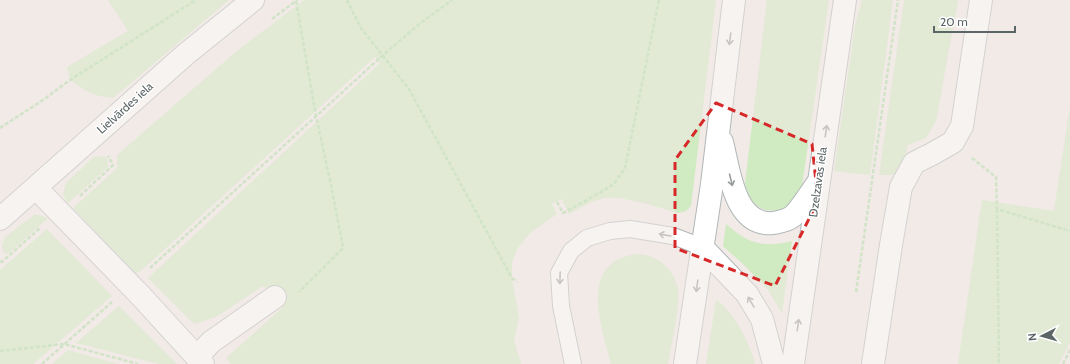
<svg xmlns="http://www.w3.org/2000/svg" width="1070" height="364" font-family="Cabin,sans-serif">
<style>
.green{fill:#d0eac1}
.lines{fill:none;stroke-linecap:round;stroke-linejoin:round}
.lane-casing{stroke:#b1b7b9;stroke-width:18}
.street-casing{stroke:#b1b7b9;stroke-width:24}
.secondary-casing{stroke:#b0b7b9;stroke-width:24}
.path{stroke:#aadda3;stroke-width:2.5;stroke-dasharray:4 2;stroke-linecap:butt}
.lane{stroke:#fff;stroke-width:16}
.street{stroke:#fff;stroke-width:22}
.secondary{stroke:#fff;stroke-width:22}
.oneway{stroke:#969c9c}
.marked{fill:none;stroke:#d62828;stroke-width:3;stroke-dasharray:8 5;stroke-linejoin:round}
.labels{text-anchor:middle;stroke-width:3;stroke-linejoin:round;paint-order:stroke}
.street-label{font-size:12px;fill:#5d6667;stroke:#fff}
</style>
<rect width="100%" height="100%" fill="#f1eae6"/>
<g class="green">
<path d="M 108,0 L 229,0 L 113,98 C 92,96 86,91 70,80 L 67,67 L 128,31 Z"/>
<path d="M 304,0 L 716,0 L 691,206 L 686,211 L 678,213 L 644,203 L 620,198 L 605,198 L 591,202 L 569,214 L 562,199 L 552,204 L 557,214 L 530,233 L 517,249 L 512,262 L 512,278 L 519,319 L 514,339 L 521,364 L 231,364 L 226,358 L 282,308 L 275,297 L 263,286 L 216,317 L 194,324 L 148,278 L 380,63 L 375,57 L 142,270 L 135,274 L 73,208 L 117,168 L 117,155 L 238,50 Z"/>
<path d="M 767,0 L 829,0 L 802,186 C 799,192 797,199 792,203 C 789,206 785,208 781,209 C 761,215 748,202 745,183 Z"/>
<path d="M 862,0 L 893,0 L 870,175 L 834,171 L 855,26 Z"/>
<path d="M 904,0 L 958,0 L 936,121 L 926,138 L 908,145 L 900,175 L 879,175 Z"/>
<path d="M 1070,106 L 1070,342 L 1059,364 L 958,364 L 982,200 L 1054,211 Z"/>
<path d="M 95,156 L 106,157 L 108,162 L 108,167 L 68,203 L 63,195 L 66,183 Z"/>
<path d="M 35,214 L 48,218 L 9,253 L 4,254 L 2,246 L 5,237 Z"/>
<path d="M 726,224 C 749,244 762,248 792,241 L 782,313 L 767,289 L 745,266 L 723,246 Z"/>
<path d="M 47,229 L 112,296 L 33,364 L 0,364 L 0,270 Z"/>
<path d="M 636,254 C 656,254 673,267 678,288 C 681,305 671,345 668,364 L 611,364 C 602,326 577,263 636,254 Z"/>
<path d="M 716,300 C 733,309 751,346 755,364 L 706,364 Z"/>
<path d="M 119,306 L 177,364 L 159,364 L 76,343 Z"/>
<path d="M 68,350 L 118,364 L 52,364 Z"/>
</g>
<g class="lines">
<defs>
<path id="lane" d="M 573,364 L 561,306 L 559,273 L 571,251 L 587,238 L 610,231 L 630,229 L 673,236 L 702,247"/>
<g id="street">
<path d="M 36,188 L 140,295 L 203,364"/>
<path d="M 0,219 L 186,54 L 253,0"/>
<path d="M 197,357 L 211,342 L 275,297"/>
<path d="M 873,364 L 891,245 L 901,187 L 914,163 L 932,154 L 953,142 L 962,126 L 981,0"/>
</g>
<g id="secondary">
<path d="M 722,142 C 729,169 734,227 773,223 C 779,222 787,221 793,216 C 800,210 811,192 817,184"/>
<path d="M 702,247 L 747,294 L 762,319 L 774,364"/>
<path d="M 685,364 L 712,184 L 734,0"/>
<path d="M 793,364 L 845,0"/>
</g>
</defs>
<use href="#lane" class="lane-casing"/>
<use href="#street" class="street-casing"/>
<use href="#secondary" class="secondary-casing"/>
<g class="path">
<path d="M 347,0 L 361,28 L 409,89 L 512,278 L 517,282"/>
<path d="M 296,1 L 316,116 L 330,180 L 343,248 L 299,292"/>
<path d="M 272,19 L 297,0"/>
<path d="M 0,128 L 43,100 L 70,80 L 196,0"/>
<path d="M 972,158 L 996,177 L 997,209 L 1070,231"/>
<path d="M 80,196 L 113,165 L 108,156"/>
<path d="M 557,202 L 563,213 L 596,195 L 614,184 L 625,168 L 659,0"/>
<path d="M 997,209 L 999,364"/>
<path d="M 0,262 L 3,261 L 40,228"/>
<path d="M 150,268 L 382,56 L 418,25 L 452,0"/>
<path d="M 856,292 L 898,0"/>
<path d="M 0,351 L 64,344 L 138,364"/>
<path d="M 42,364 L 112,302"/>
<path d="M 1063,364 L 1070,350"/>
</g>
<use href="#lane" class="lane"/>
<use href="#street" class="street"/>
<use href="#secondary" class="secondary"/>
</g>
<defs><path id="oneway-shaft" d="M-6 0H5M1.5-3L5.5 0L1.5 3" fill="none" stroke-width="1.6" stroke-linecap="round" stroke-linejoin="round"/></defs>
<g class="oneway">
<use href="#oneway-shaft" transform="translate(730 39) rotate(97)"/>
<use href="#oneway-shaft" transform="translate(826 131) rotate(-82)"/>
<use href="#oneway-shaft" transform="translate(731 180) rotate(76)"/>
<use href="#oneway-shaft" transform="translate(665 235) rotate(-170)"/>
<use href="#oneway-shaft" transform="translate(560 278) rotate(92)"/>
<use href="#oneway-shaft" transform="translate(697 286) rotate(98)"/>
<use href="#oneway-shaft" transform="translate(751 302) rotate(-121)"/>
<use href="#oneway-shaft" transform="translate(798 325) rotate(-82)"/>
</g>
<path d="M0 0H1070V364H0ZM 716,103 L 812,144 L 818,201 L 775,286 L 675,248 L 675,160 Z" fill="#f1eae6" fill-opacity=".55" fill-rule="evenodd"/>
<path class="marked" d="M 716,103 L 812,144 L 818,201 L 775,286 L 675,248 L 675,160 Z"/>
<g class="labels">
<g class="street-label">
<text transform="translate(125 108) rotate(-42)" y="4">Lielvārdes iela</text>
<text transform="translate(818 182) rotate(-82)" y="4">Dzelzavas iela</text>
</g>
</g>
<g transform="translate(1042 336) rotate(264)" stroke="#ffffff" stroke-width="3" paint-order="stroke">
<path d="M0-3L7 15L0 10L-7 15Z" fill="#5d6667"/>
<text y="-6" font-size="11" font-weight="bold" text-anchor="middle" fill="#5d6667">N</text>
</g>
<path d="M934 26v6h81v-6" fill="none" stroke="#5d6667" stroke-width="2"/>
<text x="940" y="26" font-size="12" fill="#5d6667" stroke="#ffffff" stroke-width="3" paint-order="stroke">20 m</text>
</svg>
